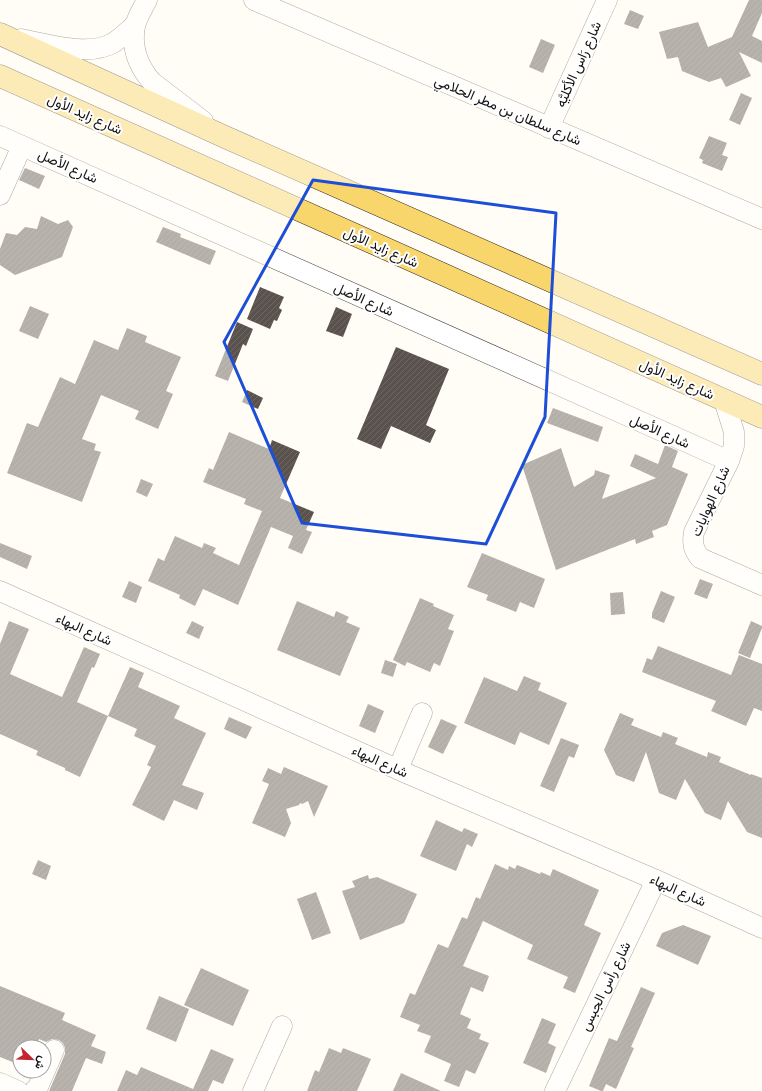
<svg xmlns="http://www.w3.org/2000/svg" width="762" height="1091" font-family="'IBM Plex Serif',Vazirmatn,serif">
<style>
.building{fill:url(#building-hatch)}
.lines{fill:none;stroke-linecap:round;stroke-linejoin:round}
.minor-casing{stroke:#444;stroke-width:21}
.major-casing{stroke:#222;stroke-width:23}
.minor{stroke:#fff;stroke-width:20}
.major{stroke:#f9d66b;stroke-width:22}
.marked{fill:none;stroke:#1d4ed8;stroke-width:3;stroke-linejoin:round}
.labels{text-anchor:middle;stroke-width:4;stroke-linejoin:round;paint-order:stroke}
.street-label{font-size:14px;fill:#111;stroke:#fff}
</style>
<defs>
<pattern id="building-hatch" width="6" height="6" patternUnits="userSpaceOnUse"><rect width="6" height="6" fill="#5a524d"/><path d="M-1 1l2-2M0 6l6-6M5 7l2-2" fill="none" stroke="#6d6662"/></pattern>
</defs>
<rect width="100%" height="100%" fill="#fffdf5"/>
<g class="building">
<path d="M 749,0 L 762,0 L 762,13 L 752,36 L 762,41 L 762,63 L 739,52 L 751,76 L 726,87 L 721,78 L 709,82 L 682,71 L 678,57 L 667,59 L 659,32 L 698,22 L 708,47 L 732,37 Z"/>
<path d="M 630,10 L 644,16 L 638,29 L 624,24 Z"/>
<path d="M 541,39 L 555,45 L 543,73 L 529,67 Z"/>
<path d="M 741,93 L 752,98 L 740,125 L 729,120 Z"/>
<path d="M 709,136 L 727,143 L 722,155 L 728,157 L 722,171 L 702,163 L 703,160 L 699,158 Z"/>
<path d="M 25,168 L 45,176 L 39,189 L 19,180 Z"/>
<path d="M 41,216 L 58,224 L 68,220 L 73,227 L 62,257 L 15,275 L 0,265 L 0,249 L 6,233 L 17,235 L 25,227 L 37,229 Z"/>
<path d="M 163,227 L 181,234 L 180,237 L 216,251 L 210,265 L 156,242 Z"/>
<path d="M 260,287 L 284,297 L 279,308 L 282,310 L 277,321 L 274,320 L 270,329 L 247,319 Z"/>
<path d="M 30,306 L 49,314 L 38,339 L 19,331 Z"/>
<path d="M 336,307 L 352,314 L 343,337 L 326,331 Z"/>
<path d="M 237,322 L 253,329 L 246,346 L 243,344 L 228,381 L 215,376 Z"/>
<path d="M 127,328 L 147,336 L 145,342 L 181,357 L 166,391 L 173,394 L 158,429 L 135,419 L 139,411 L 101,395 L 82,439 L 96,444 L 94,450 L 101,452 L 82,502 L 7,473 L 27,423 L 38,427 L 60,377 L 75,384 L 94,340 L 118,350 Z"/>
<path d="M 396,347 L 449,369 L 426,425 L 436,430 L 430,443 L 391,426 L 381,449 L 357,439 Z"/>
<path d="M 247,390 L 263,398 L 258,409 L 242,402 Z"/>
<path d="M 553,408 L 603,427 L 598,442 L 547,423 Z"/>
<path d="M 229,432 L 269,449 L 272,440 L 300,452 L 280,498 L 314,512 L 306,530 L 312,532 L 302,554 L 288,548 L 293,536 L 271,527 L 238,605 L 203,589 L 195,606 L 179,598 L 180,595 L 148,581 L 158,558 L 164,561 L 175,536 L 202,548 L 204,543 L 216,548 L 213,553 L 239,565 L 262,511 L 244,504 L 246,499 L 203,482 L 209,468 L 213,470 Z"/>
<path d="M 665,445 L 678,451 L 672,467 L 688,474 L 667,525 L 652,531 L 654,537 L 636,544 L 635,539 L 556,570 L 522,465 L 561,448 L 574,487 L 594,475 L 595,470 L 610,475 L 602,499 L 656,478 L 630,466 L 635,454 L 658,464 Z"/>
<path d="M 141,479 L 153,484 L 147,497 L 136,492 Z"/>
<path d="M 0,543 L 32,556 L 27,569 L 0,557 Z"/>
<path d="M 482,553 L 545,579 L 534,608 L 520,602 L 516,612 L 486,600 L 488,595 L 467,587 Z"/>
<path d="M 700,579 L 713,584 L 707,599 L 694,594 Z"/>
<path d="M 129,581 L 142,587 L 136,603 L 122,597 Z"/>
<path d="M 661,591 L 675,597 L 664,623 L 652,618 L 652,613 Z"/>
<path d="M 623,592 L 625,614 L 611,615 L 610,593 Z"/>
<path d="M 420,598 L 434,604 L 433,606 L 454,615 L 448,629 L 454,631 L 440,666 L 434,663 L 430,672 L 407,662 L 405,666 L 393,660 Z"/>
<path d="M 297,601 L 334,617 L 336,611 L 349,617 L 346,622 L 360,628 L 340,676 L 277,650 Z"/>
<path d="M 9,621 L 29,629 L 10,674 L 62,697 L 84,647 L 100,654 L 94,668 L 92,667 L 77,702 L 108,716 L 80,777 L 65,770 L 65,768 L 36,755 L 38,751 L 0,734 L 0,644 Z"/>
<path d="M 192,621 L 204,627 L 199,639 L 186,633 Z"/>
<path d="M 751,621 L 762,626 L 762,628 L 750,658 L 738,653 Z"/>
<path d="M 658,646 L 731,675 L 739,655 L 762,664 L 762,711 L 754,708 L 746,726 L 711,711 L 716,701 L 642,672 L 647,658 L 652,660 Z"/>
<path d="M 385,660 L 397,664 L 393,677 L 381,673 Z"/>
<path d="M 130,667 L 144,673 L 138,687 L 180,706 L 174,718 L 206,733 L 182,785 L 204,793 L 197,810 L 174,800 L 164,821 L 132,805 L 151,767 L 147,765 L 156,746 L 134,736 L 137,729 L 108,716 Z"/>
<path d="M 524,676 L 541,683 L 538,690 L 567,703 L 549,745 L 520,732 L 515,745 L 464,723 L 484,677 L 517,691 Z"/>
<path d="M 368,704 L 384,711 L 375,733 L 359,726 Z"/>
<path d="M 620,713 L 634,719 L 631,725 L 661,737 L 663,732 L 678,738 L 675,744 L 707,757 L 708,752 L 721,757 L 719,762 L 751,775 L 751,774 L 762,778 L 762,838 L 747,832 L 728,801 L 721,820 L 705,813 L 685,779 L 676,800 L 659,793 L 646,752 L 634,782 L 616,775 L 604,750 Z"/>
<path d="M 229,717 L 252,727 L 246,739 L 224,729 Z"/>
<path d="M 441,719 L 457,726 L 443,754 L 428,747 Z"/>
<path d="M 561,738 L 579,745 L 574,758 L 569,756 L 554,792 L 540,786 Z"/>
<path d="M 284,767 L 328,786 L 314,817 L 308,801 L 302,804 L 300,803 L 299,805 L 286,809 L 291,823 L 285,837 L 252,823 L 269,784 L 262,781 L 268,768 L 281,774 Z"/>
<path d="M 436,820 L 462,832 L 464,828 L 478,834 L 472,847 L 467,844 L 456,871 L 420,856 Z"/>
<path d="M 38,860 L 51,866 L 46,880 L 32,874 Z"/>
<path d="M 495,864 L 508,870 L 509,866 L 515,869 L 517,865 L 540,874 L 541,872 L 550,876 L 553,869 L 599,890 L 584,925 L 601,933 L 575,993 L 563,988 L 568,977 L 527,959 L 533,945 L 483,921 L 463,966 L 489,976 L 483,992 L 471,987 L 460,1014 L 471,1019 L 467,1028 L 481,1034 L 479,1039 L 489,1043 L 475,1074 L 466,1070 L 459,1087 L 444,1081 L 451,1064 L 424,1052 L 431,1036 L 417,1031 L 420,1025 L 400,1017 L 410,993 L 415,995 L 438,944 L 448,948 L 462,917 L 467,919 L 476,897 L 480,899 Z"/>
<path d="M 368,875 L 369,879 L 377,877 L 417,894 L 404,923 L 360,940 L 342,891 L 355,887 L 352,881 Z"/>
<path d="M 316,892 L 331,933 L 312,940 L 297,899 Z"/>
<path d="M 683,925 L 711,936 L 698,965 L 656,946 L 662,933 Z"/>
<path d="M 201,968 L 249,990 L 233,1026 L 184,1005 Z"/>
<path d="M 0,986 L 65,1013 L 62,1020 L 96,1035 L 91,1046 L 106,1052 L 102,1064 L 86,1058 L 72,1091 L 49,1091 L 65,1054 L 65,1048 L 63,1043 L 59,1040 L 52,1039 L 46,1042 L 39,1039 L 36,1047 L 20,1047 L 20,1065 L 0,1057 Z"/>
<path d="M 641,987 L 655,993 L 631,1047 L 634,1048 L 616,1089 L 606,1084 L 603,1091 L 601,1091 L 589,1086 L 609,1038 L 617,1041 Z"/>
<path d="M 159,996 L 189,1009 L 176,1042 L 146,1029 Z"/>
<path d="M 542,1018 L 556,1024 L 548,1043 L 556,1047 L 546,1073 L 523,1063 Z"/>
<path d="M 329,1048 L 341,1053 L 343,1048 L 371,1059 L 357,1091 L 307,1091 L 315,1070 L 319,1072 Z"/>
<path d="M 211,1049 L 234,1059 L 223,1084 L 213,1080 L 208,1091 L 117,1091 L 126,1070 L 137,1075 L 141,1067 L 193,1089 Z"/>
<path d="M 401,1073 L 441,1091 L 393,1091 Z"/>
</g>
<g class="lines">
<defs>
<g id="minor">
<path d="M 147,0 C 143,8 137,17 135,26 C 131,47 138,66 152,82 L 203,121"/>
<path d="M 254,0 L 762,219"/>
<path d="M 21,39 C 48,44 89,57 113,43 C 121,38 128,31 135,25"/>
<path d="M 549,128 L 607,0"/>
<path d="M 0,136 L 729,461"/>
<path d="M 0,195 L 22,146"/>
<path d="M 724,400 L 734,432 L 734,446 L 729,461 L 694,532 C 692,543 693,549 700,558 L 762,585"/>
<path d="M 0,591 L 408,774 L 656,880 L 762,928"/>
<path d="M 398,769 L 422,713"/>
<path d="M 0,1083 L 18,1091"/>
<path d="M 34,1091 L 38,1087 L 54,1050"/>
<path d="M 253,1091 L 282,1026"/>
<path d="M 555,1091 L 656,880"/>
</g>
<g id="major">
<path d="M 0,34 L 225,137 L 762,374"/>
<path d="M 0,76 L 762,417"/>
</g>
</defs>
<use href="#minor" class="minor-casing"/>
<use href="#major" class="major-casing"/>
<use href="#minor" class="minor"/>
<use href="#major" class="major"/>
</g>
<path d="M0 0H762V1091H0ZM 313,180 L 556,213 L 545,417 L 486,544 L 302,523 L 224,342 Z" fill="#fffdf5" fill-opacity=".55" fill-rule="evenodd"/>
<path class="marked" d="M 313,180 L 556,213 L 545,417 L 486,544 L 302,523 L 224,342 Z"/>
<g class="labels">
<g class="street-label">
<text transform="translate(578 64) rotate(-66)" y="5">شارع رَاس الأكليَّه</text>
<text transform="translate(508 110) rotate(23)" y="5">شارع سلطان بن مطر الحلامي</text>
<text transform="translate(85 114) rotate(24)" y="5">شارع زايد الأول</text>
<text transform="translate(68 166) rotate(24)" y="5">شارع الأصل</text>
<text transform="translate(381 247) rotate(24)" y="5">شارع زايد الأول</text>
<text transform="translate(364 299) rotate(24)" y="5">شارع الأصل</text>
<text transform="translate(677 379) rotate(24)" y="5">شارع زايد الأول</text>
<text transform="translate(660 431) rotate(24)" y="5">شارع الأصل</text>
<text transform="translate(710 501) rotate(-66)" y="5">شارع الهوايات</text>
<text transform="translate(84 629) rotate(24)" y="5">شارع البهاء</text>
<text transform="translate(380 761) rotate(24)" y="5">شارع البهاء</text>
<text transform="translate(678 890) rotate(24)" y="5">شارع البهاء</text>
<text transform="translate(605 986) rotate(-64)" y="5">شارع رأس الجبس</text>
</g>
</g>
<g transform="translate(32 1059) rotate(113)"><circle r="19" fill="#ffffff" stroke="#a0a0a0"/>
<path d="M0-3L7 15L0 10L-7 15Z" fill="#c4262e"/>
<text y="-6" font-size="11" font-weight="bold" text-anchor="middle" fill="#111111">ش</text>
</g>
</svg>
